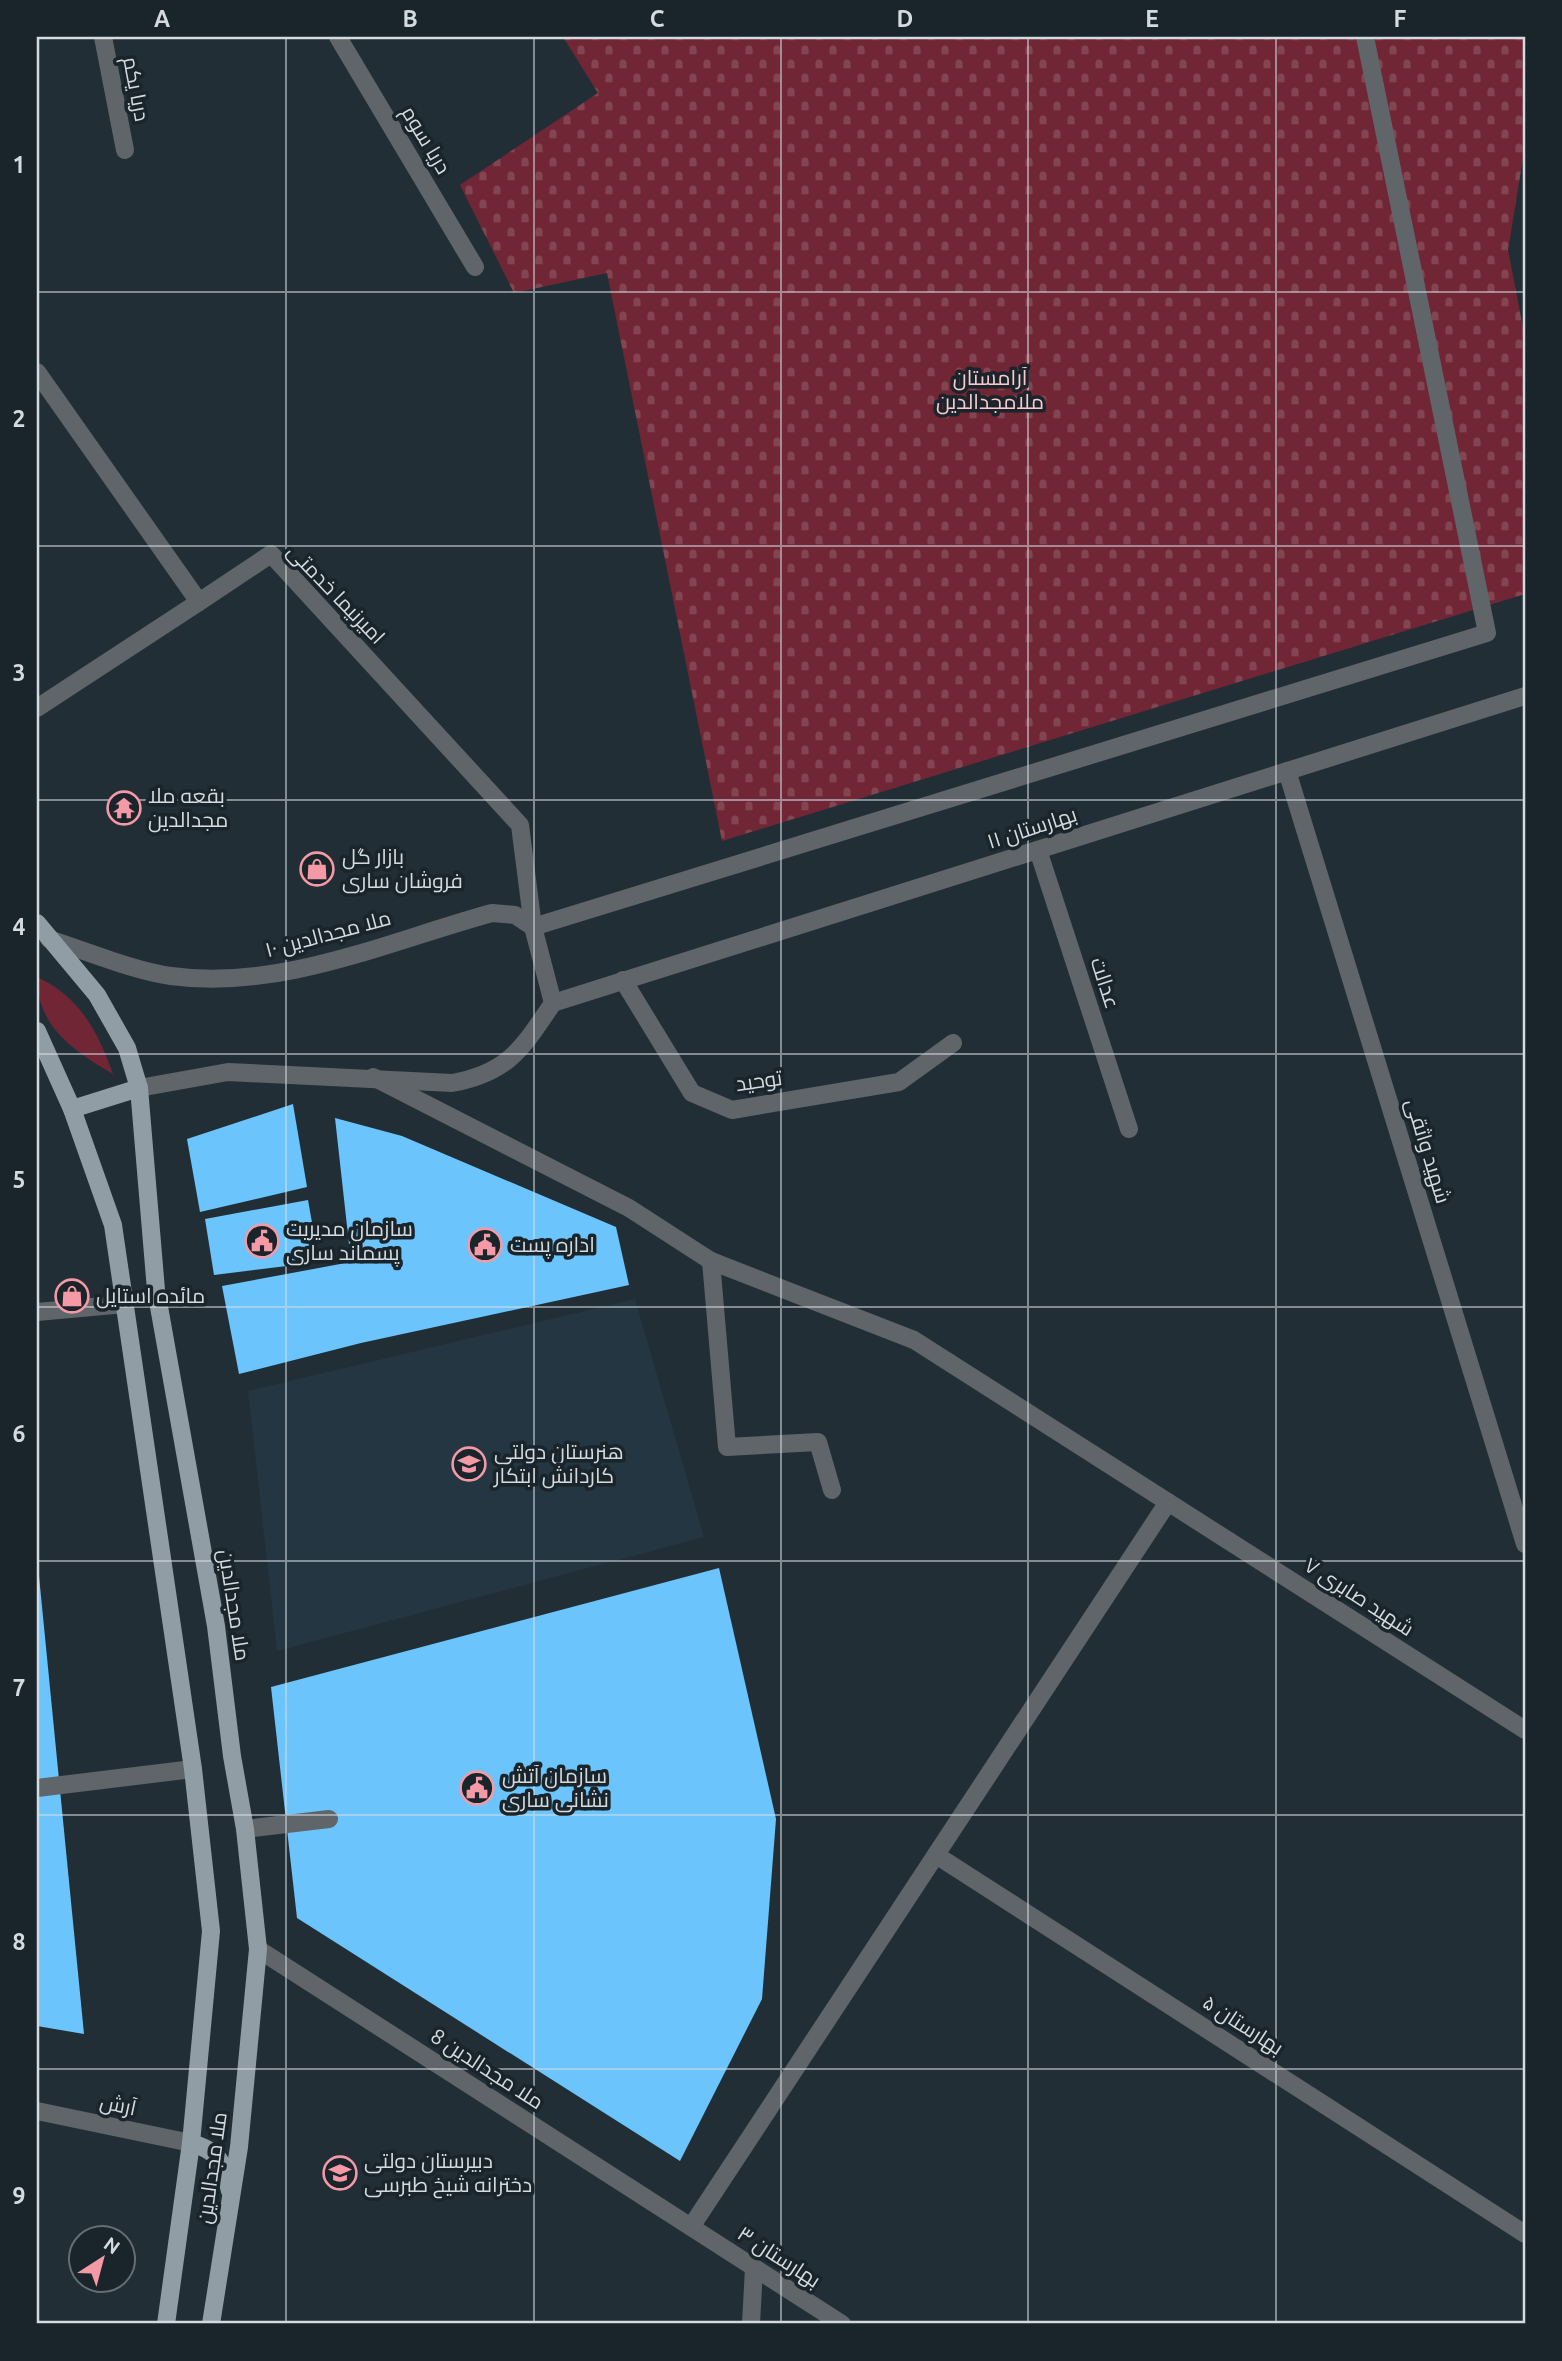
<svg xmlns="http://www.w3.org/2000/svg" width="1562" height="2361" font-family="Ubuntu,Cairo,sans-serif">
<style>
.built{fill:#243642}
.grass{fill:#712635}
.cemetery{fill:url(#cemetery-stones)}
.building{fill:#6bc5fc}
.lines{fill:none;stroke-linecap:round;stroke-linejoin:round}
.lane{stroke:#5f6569;stroke-width:18}
.street{stroke:#5f6569;stroke-width:18}
.primary{stroke:#919da5;stroke-width:18}
.grid{fill:none;stroke:#d4dbe0;stroke-width:2;stroke-opacity:0.55}
.labels{text-anchor:middle;stroke-width:7;stroke-linejoin:round;paint-order:stroke}
.street-label{font-size:21px;fill:#d4dbe0;stroke:#19242b}
.park-label{font-size:21px;fill:#fcc9ce;stroke:#19242b}
.poi-label{font-size:21px;fill:#d4dbe0;stroke:#19242b;text-anchor:start}
.neatline{fill:none;stroke:#d4dbe0;stroke-width:2.5}
.grid-label{font-size:23px;text-anchor:middle;font-weight:bold;fill:#d4dbe0}
</style>
<defs>
<pattern id="cemetery-stones" width="16" height="16" patternUnits="userSpaceOnUse" patternTransform="scale(1.75)"><rect width="16" height="16" fill="#712635"/><path d="M2 7V4a2 2 0 0 1 4 0v3zM10 15v-3a2 2 0 0 1 4 0v3z" fill="#844552"/></pattern>
</defs>
<rect width="100%" height="100%" fill="#222e35"/>
<path class="built" d="M 635,1299 L 704,1537 L 277,1651 L 248,1391 Z"/>
<path class="grass" d="M 37,977 C 80,997 98,1032 113,1074 C 74,1051 37,1027 37,977 Z"/>
<path class="cemetery" d="M 563,37 L 1525,37 L 1525,146 L 1508,250 L 1525,338 L 1525,594 L 722,841 L 607,273 L 514,293 L 460,185 L 598,93 Z"/>
<g class="building">
<path d="M 293,1104 L 307,1187 L 200,1212 L 187,1139 Z"/>
<path d="M 335,1118 L 402,1136 L 616,1227 L 629,1285 L 361,1343 L 239,1374 L 222,1286 L 351,1262 Z"/>
<path d="M 308,1200 L 319,1262 L 214,1275 L 205,1219 Z"/>
<path d="M 719,1568 L 776,1819 L 762,1999 L 680,2161 L 297,1918 L 271,1687 Z"/>
<path d="M 37,1576 L 39,1576 L 84,2034 L 37,2026 Z"/>
</g>
<g class="lines">
<g class="lane">
<path d="M 533,927 L 1487,633 L 1365,37"/>
<path d="M 37,1788 L 193,1769"/>
<path d="M 245,1829 L 329,1819"/>
</g>
<g class="street">
<path d="M 103,37 L 125,150"/>
<path d="M 338,37 L 475,267"/>
<path d="M 37,372 L 199,602 L 271,554 L 520,825 L 533,927 L 553,1003"/>
<path d="M 37,708 L 199,602"/>
<path d="M 1287,771 L 1525,1544"/>
<path d="M 1038,850 L 1129,1129"/>
<path d="M 49,939 C 86,951 134,971 171,976 C 281,991 389,941 492,913 L 515,915 L 533,927"/>
<path d="M 623,980 L 692,1093 L 732,1110 L 899,1082 L 953,1043"/>
<path d="M 553,1003 L 1525,696"/>
<path d="M 373,1077 L 629,1208 L 711,1261 L 914,1340 L 1525,1730"/>
<path d="M 139,1088 L 228,1072 L 452,1083 C 509,1073 523,1047 553,1003"/>
<path d="M 711,1261 L 727,1447 L 818,1442 L 832,1490"/>
<path d="M 37,1312 L 125,1304"/>
<path d="M 936,1855 L 1525,2234"/>
<path d="M 258,1949 L 842,2324"/>
<path d="M 37,2111 L 191,2143"/>
<path d="M 691,2227 L 1168,1502"/>
<path d="M 751,2324 L 754,2268"/>
</g>
<g class="primary">
<path d="M 37,923 L 97,995 L 127,1048 L 139,1088 L 156,1290 L 216,1626 L 232,1756 L 245,1829 L 258,1949 L 239,2147 L 211,2324"/>
<path d="M 37,1031 L 72,1109 L 113,1225 L 193,1769 L 211,1931 L 191,2143 L 166,2324"/>
<path d="M 72,1109 L 139,1088"/>
<path d="M 191,2143 C 220,2151 223,2163 230,2191"/>
</g>
</g>
<path class="grid" d="M 286,37 L 286,2324M 534,37 L 534,2324M 781,37 L 781,2324M 1028,37 L 1028,2324M 1276,37 L 1276,2324M 37,292 L 1525,292M 37,546 L 1525,546M 37,800 L 1525,800M 37,1054 L 1525,1054M 37,1307 L 1525,1307M 37,1561 L 1525,1561M 37,1815 L 1525,1815M 37,2069 L 1525,2069"/>
<defs>
<symbol id="temple-ring" viewBox="-11 -11 22 22"><circle r="9.5" fill="#19242b" stroke="#f49aa6" stroke-width="1.5"/><path d="M0-6L5-2H3V0L6.5 2.5H4V6H1.5V3h-3V6H-4V2.5H-6.5L-3 0V-2H-5Z" fill="#f49aa6"/></symbol>
<symbol id="shop-ring" viewBox="-11 -11 22 22"><circle r="9.5" fill="#19242b" stroke="#f49aa6" stroke-width="1.5"/><path d="M-5-2.5h2.3a2.7 3.5 0 0 1 5.4 0H5L5.5 6h-11ZM-1.5-2.5h3a1.5 2.3 0 0 0-3 0Z" fill="#f49aa6"/></symbol>
<symbol id="civic-ring" viewBox="-11 -11 22 22"><circle r="9.5" fill="#19242b" stroke="#f49aa6" stroke-width="1.5"/><path d="M-.6-6.5H3V-4.5H.6V-3L4-1V1h2V6H-6V1h2V-1L-.6-3ZM-1.2 2.5V6h2.4V2.5Z" fill="#f49aa6"/></symbol>
<symbol id="school-ring" viewBox="-11 -11 22 22"><circle r="9.5" fill="#19242b" stroke="#f49aa6" stroke-width="1.5"/><path d="M0-5L7-2L0 1L-7-2ZM-4 1L0 2.5L4 1V4Q0 6-4 4Z" fill="#f49aa6"/></symbol>
</defs>
<g fill-rule="evenodd">
<use href="#temple-ring" x="105" y="789" width="38" height="38"/>
<use href="#shop-ring" x="298" y="850" width="38" height="38"/>
<use href="#civic-ring" x="243" y="1222" width="38" height="38"/>
<use href="#civic-ring" x="466" y="1226" width="38" height="38"/>
<use href="#shop-ring" x="53" y="1277" width="38" height="38"/>
<use href="#school-ring" x="450" y="1445" width="38" height="38"/>
<use href="#civic-ring" x="458" y="1769" width="38" height="38"/>
<use href="#school-ring" x="321" y="2154" width="38" height="38"/>
</g>
<g class="labels">
<g class="street-label">
<text transform="translate(136 89) rotate(79)" y="7">دریا یکم</text>
<text transform="translate(426 140) rotate(59)" y="7">دریا سوم</text>
<text transform="translate(336 594) rotate(46)" y="7">امیرنیما خدمتی</text>
<text transform="translate(1032 828) rotate(-18)" y="7">بهارستان ۱۱</text>
<text transform="translate(328 934) rotate(-15)" y="7">ملا مجدالدین ١٠</text>
<text transform="translate(1105 983) rotate(72)" y="7">عدالت</text>
<text transform="translate(759 1081) rotate(-8)" y="7">توحید</text>
<text transform="translate(1428 1151) rotate(73)" y="7">شهید واثقی</text>
<text transform="translate(1359 1597) rotate(33)" y="7">شهید صابری ٧</text>
<text transform="translate(234 1605) rotate(81)" y="7">ملا مجدالدین</text>
<text transform="translate(1243 2025) rotate(33)" y="7">بهارستان ۵</text>
<text transform="translate(487 2069) rotate(33)" y="7">ملا مجدالدین 8</text>
<text transform="translate(118 2105) rotate(12)" y="7">آرش</text>
<text transform="translate(212 2168) rotate(-82)" y="7">ملا مجدالدین</text>
<text transform="translate(779 2257) rotate(33)" y="7">بهارستان ٣</text>
</g>
<g class="park-label">
<text x="990" y="385">آرامستان<tspan x="990" dy="24">ملامجدالدین</tspan></text>
</g>
<g class="poi-label">
<text x="148" y="803">بقعه ملا<tspan x="148" dy="24">مجدالدين</tspan></text>
<text x="342" y="864">بازار گل<tspan x="342" dy="24">فروشان ساری</tspan></text>
<text x="286" y="1236">سازمان مدیریت<tspan x="286" dy="24">پسماند ساری</tspan></text>
<text x="510" y="1252">اداره پست</text>
<text x="96" y="1303">مائده استایل</text>
<text x="494" y="1459">هنرستان دولتی<tspan x="494" dy="24">کاردانش ابتکار</tspan></text>
<text x="502" y="1783">سازمان آتش<tspan x="502" dy="24">نشانی ساری</tspan></text>
<text x="364" y="2168">دبیرستان دولتی<tspan x="364" dy="24">دخترانه شیخ طبرسی</tspan></text>
</g>
</g>
<rect width="1562" height="2361" fill="none" stroke="#19242b" stroke-width="77"/>
<g transform="translate(102 2259) rotate(36)"><circle r="33" fill="#19242b" stroke="#646d73" stroke-width="2"/>
<path d="M0-5L12 26L0 18L-12 26Z" fill="#f49aa6"/>
<text y="-10" font-size="19" font-weight="bold" text-anchor="middle" fill="#d4dbe0">N</text>
</g>
<rect x="38" y="38" width="1486" height="2284" class="neatline"/>
<g class="grid-label">
<text x="162" y="27">A</text>
<text x="410" y="27">B</text>
<text x="657" y="27">C</text>
<text x="905" y="27">D</text>
<text x="1152" y="27">E</text>
<text x="1400" y="27">F</text>
<text x="19" y="173">1</text>
<text x="19" y="427">2</text>
<text x="19" y="681">3</text>
<text x="19" y="935">4</text>
<text x="19" y="1188">5</text>
<text x="19" y="1442">6</text>
<text x="19" y="1696">7</text>
<text x="19" y="1950">8</text>
<text x="19" y="2204">9</text>
</g>
</svg>
